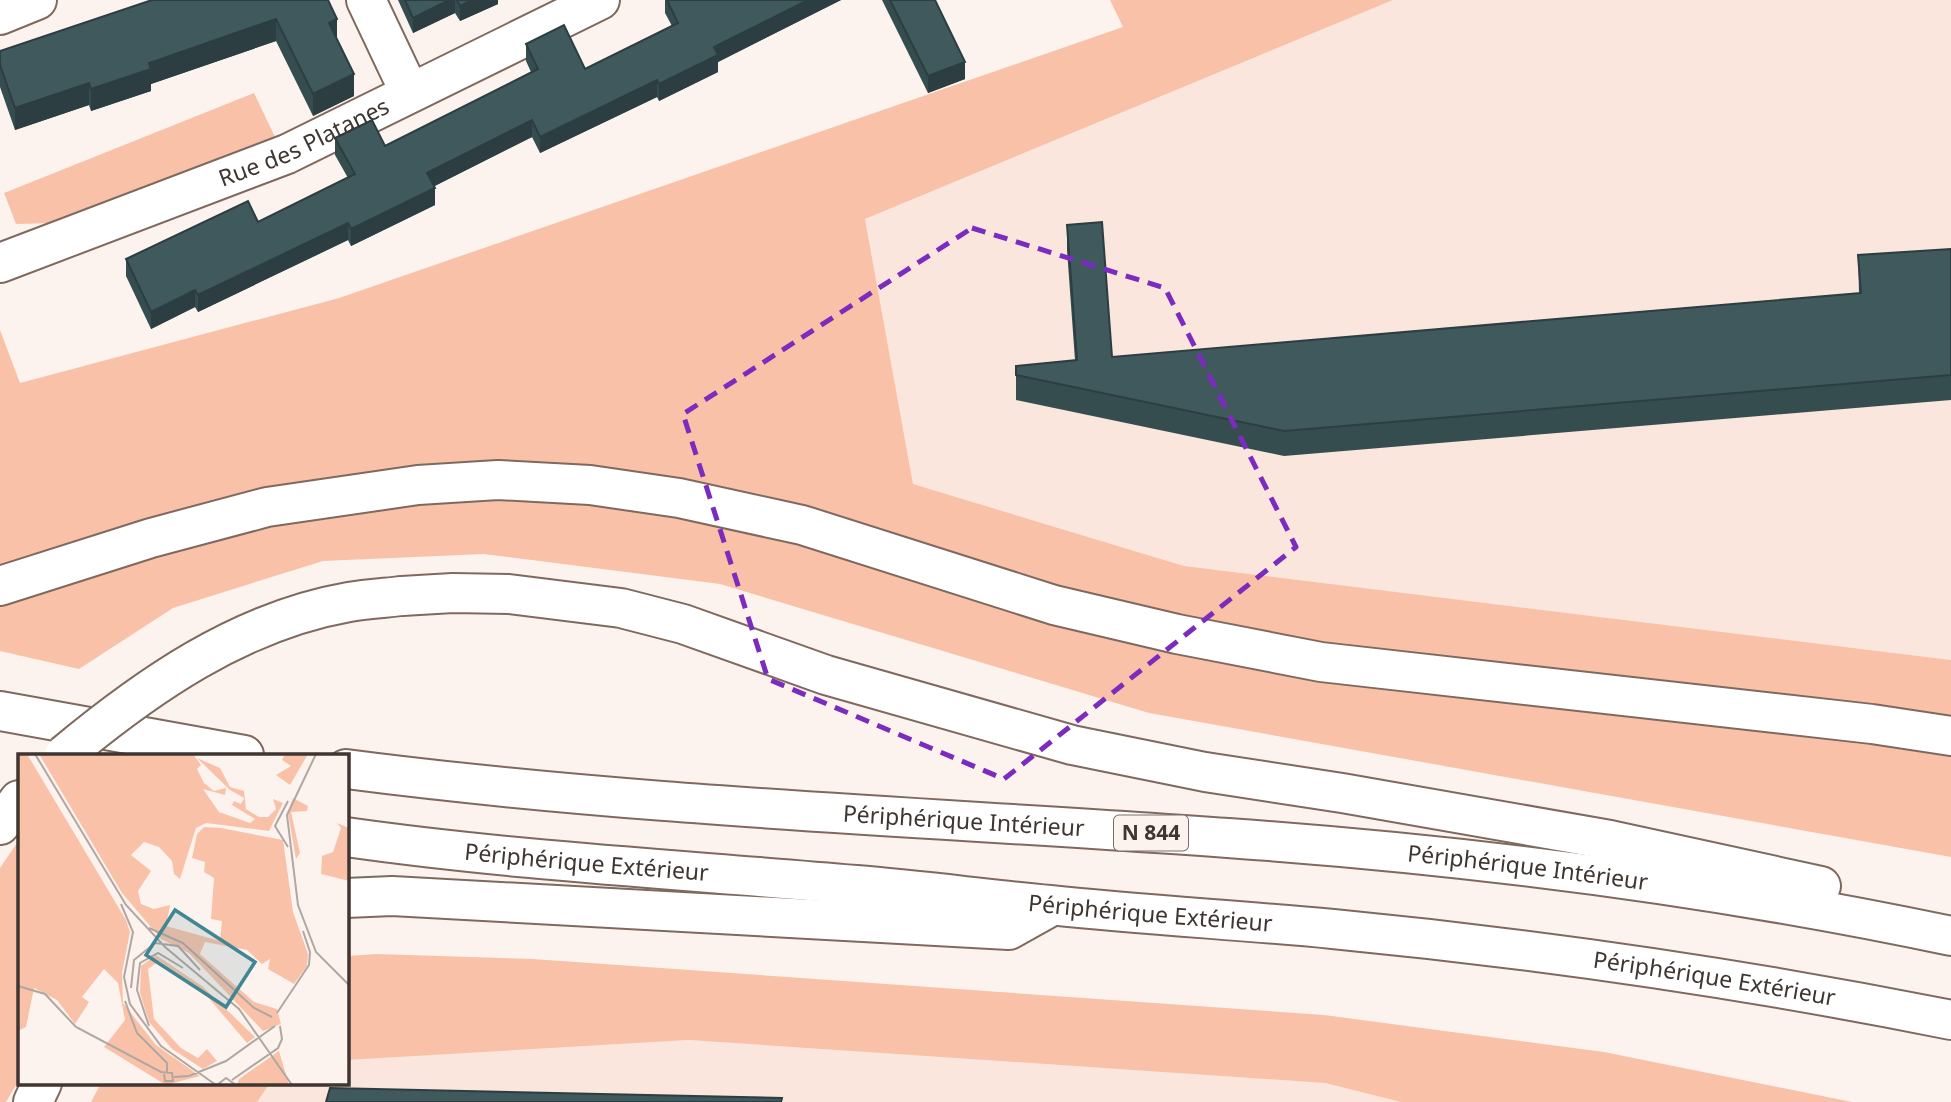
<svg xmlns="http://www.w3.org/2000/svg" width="1951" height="1102" font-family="'Noto Sans',sans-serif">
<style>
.built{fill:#fae6dd}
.green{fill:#f9c2a8}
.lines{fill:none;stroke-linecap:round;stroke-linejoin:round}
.minor-casing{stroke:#7f695f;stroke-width:42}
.trunk-casing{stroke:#7f695f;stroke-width:42}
.minor{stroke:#fff;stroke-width:38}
.trunk{stroke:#fff;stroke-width:38}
.trunk-bridge-casing{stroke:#7f695f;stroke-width:42;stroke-linecap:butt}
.trunk-bridge{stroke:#fff;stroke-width:38}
.wall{fill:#364d50}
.shaded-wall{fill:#2c3e41}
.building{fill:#3f595d;stroke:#2c3e41;stroke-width:2}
.marked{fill:none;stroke:#7b2cbf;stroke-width:5;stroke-dasharray:14 9;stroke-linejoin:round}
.labels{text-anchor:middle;stroke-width:7;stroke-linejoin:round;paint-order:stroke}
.shield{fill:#fdf3ee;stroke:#786e6a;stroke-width:2}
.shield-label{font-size:21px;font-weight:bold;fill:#3f3531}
.street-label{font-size:23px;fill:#3f3531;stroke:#fdf3ee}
.inset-road{fill:none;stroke:#b1a7a2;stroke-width:2}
.view{fill:#418793;fill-opacity:0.15;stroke:#418793;stroke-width:3.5}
.inset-edge{fill:none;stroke:#3f3531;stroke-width:3.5}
</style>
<rect width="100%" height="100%" fill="#fdf3ee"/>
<g class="built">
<path d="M 1393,0 L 1951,0 L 1951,660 L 1184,566 L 913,484 L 865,219 Z"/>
<path d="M 689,1040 L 1325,1083 L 1401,1102 L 257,1102 L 270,1083 L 346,1083 L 347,1060 Z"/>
</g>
<g class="green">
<path d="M 1110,0 L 1393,0 L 865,219 L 913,484 L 1184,566 L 1951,660 L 1951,857 L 1149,713 L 720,584 L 484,554 L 323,561 L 173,608 L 79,669 L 0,651 L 0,330 L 20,383 L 339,298 L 1123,27 Z"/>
<path d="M 254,93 L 276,139 L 56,223 L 16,224 L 4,193 Z"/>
<path d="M 19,840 L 19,1080 L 6,1102 L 0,1102 L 0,868 Z"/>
<path d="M 377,954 L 533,959 L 1324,1015 L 1604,1052 L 1852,1102 L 1401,1102 L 1325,1083 L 689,1040 L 347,1060 L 347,956 Z"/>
<path d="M 101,1083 L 270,1083 L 257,1102 L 91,1102 Z"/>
</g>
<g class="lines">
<defs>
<g id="minor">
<path d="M 366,0 L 410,93"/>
<path d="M 0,15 L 37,0"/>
<path id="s1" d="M 0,263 L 287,154 L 600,0"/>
</g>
<g id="trunk">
<path d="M 0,586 L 151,538 L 267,507 L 418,485 L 498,480 L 590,485 L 679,498 L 802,525 L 1054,605 L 1177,634 L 1321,662 L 1872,724 L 1951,736"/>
<path d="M 402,596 L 453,593 L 509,594 L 621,608 L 683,624 L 826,675 L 1072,745 L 1205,772 L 1342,793 L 1610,840 L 1821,886"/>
<path d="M 0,711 L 244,755"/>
<path id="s2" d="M 346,769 C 639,807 934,817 1228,838 C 1469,855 1714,886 1951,936"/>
<path d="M 0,825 L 19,800"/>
<path id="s3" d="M 346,837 C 515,861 686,870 856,885 C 920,890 985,899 1050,905 C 1144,915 1238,920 1333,929 C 1540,949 1747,979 1951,1020"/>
<path d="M 346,898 L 392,896 L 1009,930 L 1052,906"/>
<path d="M 33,1102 L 42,1083"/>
</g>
</defs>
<use href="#minor" class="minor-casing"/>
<use href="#trunk" class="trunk-casing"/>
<use href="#minor" class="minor"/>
<use href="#trunk" class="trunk"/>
<defs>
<path id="trunk-bridge" d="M 64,755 C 147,686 240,621 349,602 C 366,599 384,598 402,596"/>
</defs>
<use href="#trunk-bridge" class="trunk-bridge-casing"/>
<use href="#trunk-bridge" class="trunk-bridge"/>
</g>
<g class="wall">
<path d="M 328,0 L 337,39 L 354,96 L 313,116 L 276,41 L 151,84 L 151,91 L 91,111 L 89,105 L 15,130 L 0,87 L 0,51 Z"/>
<path d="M 398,0 L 498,0 L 498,4 L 460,21 L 455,13 L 413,33 Z"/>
<path d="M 665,0 L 841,0 L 718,62 L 718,72 L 659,101 L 657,97 L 540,153 L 532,137 L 434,186 L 435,205 L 351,246 L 348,240 L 198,312 L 195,307 L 151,329 L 126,276 L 126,259 L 258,222 L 348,178 L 335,155 L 335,138 L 385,146 L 531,72 L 526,61 L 526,44 L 585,69 L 672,26 L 665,13 Z"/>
<path d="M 882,0 L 935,0 L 965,79 L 928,93 Z"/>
<path d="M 1067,225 L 1112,357 L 1859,293 L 1858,255 L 1951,249 L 1951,400 L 1284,456 L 1016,400 L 1016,375 L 1075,360 L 1067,250 Z"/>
</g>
<g class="shaded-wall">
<path d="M 449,0 L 455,0 L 455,13 L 413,33 L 413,18 Z"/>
<path d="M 472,0 L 498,0 L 498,4 L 460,21 L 460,6 Z"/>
<path d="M 808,0 L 841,0 L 718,62 L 718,72 L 659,101 L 659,84 L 714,47 Z"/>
<path d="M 276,19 L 276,41 L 151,84 L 151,91 L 91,111 L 91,89 L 149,63 Z"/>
<path d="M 337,19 L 337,41 L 329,23 Z"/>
<path d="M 965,62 L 965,79 L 928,93 L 928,76 Z"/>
<path d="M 354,74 L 354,96 L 313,116 L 313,94 Z"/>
<path d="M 657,80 L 657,97 L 540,153 L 540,137 Z"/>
<path d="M 89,83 L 89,105 L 15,130 L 15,108 Z"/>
<path d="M 532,120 L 532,137 L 427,190 L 427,173 Z"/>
<path d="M 435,188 L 435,205 L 351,246 L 351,229 Z"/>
<path d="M 348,223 L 348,240 L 198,312 L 198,295 Z"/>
<path d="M 195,290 L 195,307 L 151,329 L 151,312 Z"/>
</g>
<g class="building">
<path d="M 152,0 L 328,0 L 337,19 L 329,23 L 354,74 L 313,94 L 276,19 L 149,63 L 151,69 L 91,89 L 89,83 L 15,108 L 0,65 L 0,51 Z"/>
<path d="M 405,0 L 449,0 L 413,18 Z"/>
<path d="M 457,0 L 472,0 L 460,6 Z"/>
<path d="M 667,0 L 808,0 L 714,47 L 718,55 L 659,84 L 657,80 L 540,137 L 532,120 L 427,173 L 435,188 L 351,229 L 348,223 L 198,295 L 195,290 L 151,312 L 126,259 L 248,201 L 258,222 L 355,174 L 335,138 L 372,120 L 385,146 L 538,69 L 526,44 L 564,25 L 585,69 L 678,23 Z"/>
<path d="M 890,0 L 935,0 L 965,62 L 928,76 Z"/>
<path d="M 1102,222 L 1112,357 L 1861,293 L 1858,255 L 1951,249 L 1951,375 L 1284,431 L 1016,375 L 1016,366 L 1077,360 L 1067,225 Z"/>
<path d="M 330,1088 L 782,1098 L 781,1102 L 326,1102 Z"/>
</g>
<path class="marked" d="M 972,228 L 1165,288 L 1296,547 L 1004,779 L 768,679 L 683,414 Z"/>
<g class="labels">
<rect class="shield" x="1114" y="815.5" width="74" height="35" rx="5"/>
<g class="shield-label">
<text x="1151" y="840">N 844</text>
</g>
<g class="street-label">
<text dy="8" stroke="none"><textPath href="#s1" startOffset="327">Rue des Platanes</textPath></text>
<text dy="8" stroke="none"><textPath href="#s2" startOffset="620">Périphérique Intérieur</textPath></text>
<text dy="8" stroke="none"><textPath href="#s3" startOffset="242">Périphérique Extérieur</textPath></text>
<text dy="8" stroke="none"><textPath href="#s2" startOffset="1186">Périphérique Intérieur</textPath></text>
<text dy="8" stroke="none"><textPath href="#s3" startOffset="808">Périphérique Extérieur</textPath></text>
<text dy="8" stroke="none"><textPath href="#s3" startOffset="1376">Périphérique Extérieur</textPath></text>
</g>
</g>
<g transform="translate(18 754)">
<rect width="331" height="331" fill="#fdf3ee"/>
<path d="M 0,0 L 9,0 L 108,166 L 112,178 L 104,219 L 105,249 L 138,291 L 182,322 L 148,331 L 86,293 L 107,266 L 100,229 L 86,215 L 64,243 L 71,248 L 57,270 L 39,246 L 16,234 L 8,273 L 0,277 ZM 21,0 L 175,0 L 183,11 L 179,15 L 186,29 L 196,37 L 208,34 L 207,41 L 185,35 L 201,58 L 232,69 L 237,65 L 214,51 L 216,47 L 223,50 L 226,44 L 212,36 L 179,4 L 202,14 L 212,33 L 226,37 L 228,55 L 241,63 L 250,63 L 258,55 L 255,45 L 265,49 L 251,77 L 188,69 L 178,74 L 162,125 L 156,120 L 154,107 L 141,93 L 126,88 L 113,101 L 133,117 L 120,137 L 123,150 L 136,155 L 152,151 L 148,172 L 202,187 L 204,167 L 193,165 L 196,124 L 186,118 L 187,108 L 174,104 L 179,80 L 186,73 L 203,74 L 265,86 L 275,158 L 290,200 L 289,212 L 276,230 L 250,215 L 252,205 L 244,210 L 229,196 L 187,188 L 182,200 L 236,248 L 259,255 L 263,270 L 245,277 L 171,199 L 143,185 L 104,139 ZM 267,0 L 290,0 L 272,31 L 258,21 L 273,12 L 264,6 ZM 275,44 L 290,52 L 289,57 L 273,58 L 282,99 L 278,105 L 270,59 ZM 319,69 L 331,74 L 331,127 L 303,120 L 304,102 L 315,98 L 323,74 ZM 138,201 L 184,232 L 237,283 L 229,289 L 183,235 L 141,207 L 130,215 L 136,265 L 163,294 L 180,304 L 189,295 L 199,307 L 185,315 L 154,295 L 131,268 L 122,239 L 123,212 ZM 261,297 L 271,331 L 219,331 L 221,325 Z" fill="#f9c2a8"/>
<path class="inset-road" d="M 17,0 L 108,151 L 147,193 L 221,255 L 274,331M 298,0 L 269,61 L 280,151 L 298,198 L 331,231M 270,47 L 257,72 L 270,93M 103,150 L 115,178 L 106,223 L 112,250 L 143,292 L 198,331M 131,174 L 165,189 L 236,254 L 254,263M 0,232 L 27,240 L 58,273 L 143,318 L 154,319 L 155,327 L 147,327 L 146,320M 113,234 L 116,206 L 137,189 L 160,192 L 182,216M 107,247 L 119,279 L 149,309 L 149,318M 259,259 L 291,211 L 292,198 L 285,177M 131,272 L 119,236 L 122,209 L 140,199 L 165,214M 156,323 L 171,322 L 208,307 L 257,272M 214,326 L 260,294 L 264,285 L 262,272M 199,331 L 208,324 L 218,331"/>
<path class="view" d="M 157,156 L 237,208 L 208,253 L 128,201 Z"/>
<rect width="331" height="331" class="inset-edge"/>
</g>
</svg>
